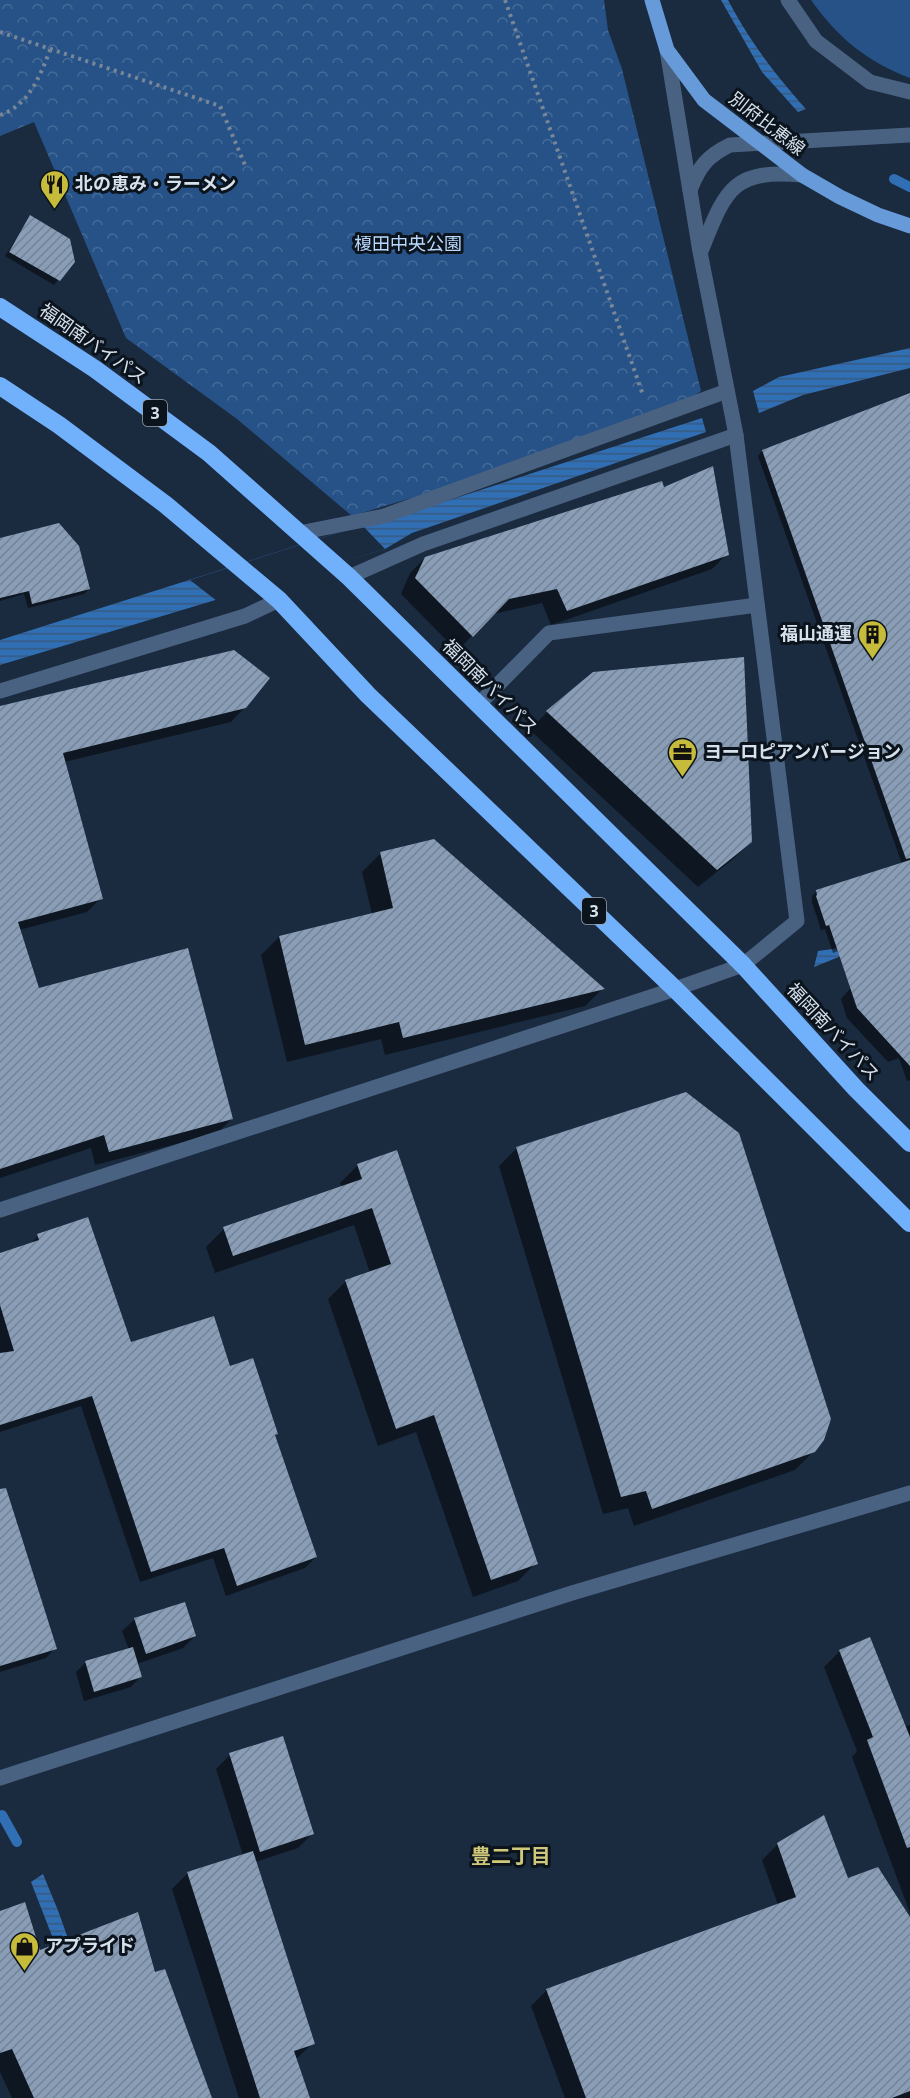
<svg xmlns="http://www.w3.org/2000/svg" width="910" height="2098" font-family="'Noto Sans','Noto Sans JP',sans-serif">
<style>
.grass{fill:#265287}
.park{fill:url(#park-crowns)}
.water{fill:url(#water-rules)}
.pier{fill:#1a2a3f}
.shadow{fill:#0007}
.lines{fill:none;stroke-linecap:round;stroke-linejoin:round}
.stream{stroke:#316fb5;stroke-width:10}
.building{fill:url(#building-hatch)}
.path{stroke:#788697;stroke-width:4;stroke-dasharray:3 4.5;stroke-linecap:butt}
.minor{stroke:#4a6281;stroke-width:15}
.major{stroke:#669ad9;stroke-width:15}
.highway{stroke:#71b0fb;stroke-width:18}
.labels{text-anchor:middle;stroke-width:6;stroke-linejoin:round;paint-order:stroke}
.shield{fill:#0b131c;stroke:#99a3af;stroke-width:1.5}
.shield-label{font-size:16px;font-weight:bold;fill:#d6e1ee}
.street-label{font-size:18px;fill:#d6e1ee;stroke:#0b131c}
.poi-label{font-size:18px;font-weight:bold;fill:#d6e1ee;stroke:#0b131c;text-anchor:start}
.park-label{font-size:18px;fill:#b9d8fe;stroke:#0b131c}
.neighbourhood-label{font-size:20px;font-weight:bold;fill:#d0c97b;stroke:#0b131c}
</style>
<defs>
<pattern id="park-crowns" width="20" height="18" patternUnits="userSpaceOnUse" patternTransform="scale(1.5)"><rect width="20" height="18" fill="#265287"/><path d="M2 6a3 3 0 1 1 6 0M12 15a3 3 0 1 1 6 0" fill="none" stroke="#456b98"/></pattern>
<pattern id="water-rules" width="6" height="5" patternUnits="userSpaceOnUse" patternTransform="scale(1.5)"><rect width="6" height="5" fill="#316fb5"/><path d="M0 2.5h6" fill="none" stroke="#385a7e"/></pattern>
<pattern id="building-hatch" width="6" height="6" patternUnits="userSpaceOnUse" patternTransform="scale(1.5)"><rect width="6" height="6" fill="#899db6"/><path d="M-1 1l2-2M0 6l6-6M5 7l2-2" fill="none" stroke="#738295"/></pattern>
</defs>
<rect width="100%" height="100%" fill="#1a2a3f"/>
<path class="grass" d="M 811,0 L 910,0 L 910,78 C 867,62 837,37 811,0 Z"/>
<path class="park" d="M 0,0 L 604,0 L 608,30 L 622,69 L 701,391 L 683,403 L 507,469 L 352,516 L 237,419 L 126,338 L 34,122 L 0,136 Z"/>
<g class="water">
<path d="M 721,0 L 728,0 C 751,43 774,73 806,109 L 798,112 L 762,72 Z"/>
<path d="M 910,348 L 910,368 L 803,395 L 759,413 L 753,391 L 779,377 Z"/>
<path d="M 702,418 L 706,432 L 412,533 L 385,549 L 0,665 L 0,640 L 362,525 L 382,522 Z"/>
<path d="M 910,938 L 846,954 L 814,967 L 818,951 Z"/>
<path d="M 43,1874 L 59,1913 L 124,2098 L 66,1972 L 31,1882 Z"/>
</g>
<path class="pier" d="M 362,525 L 385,549 L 217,601 L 190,580 Z"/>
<g class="shadow">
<path d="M 30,217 L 73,261 L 54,285 L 5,256 Z"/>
<path d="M 910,395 L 910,926 L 833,953 L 825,929 L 821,930 L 812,902 L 812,896 L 817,891 L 902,864 L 758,456 L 762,451 Z"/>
<path d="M 663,489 L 727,554 L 712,569 L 551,625 L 542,603 L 493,614 L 457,651 L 401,594 L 410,573 L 425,558 Z"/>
<path d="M 0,539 L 89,589 L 84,594 L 28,608 L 24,594 L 0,601 Z"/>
<path d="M 245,707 L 231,722 L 64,762 L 101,898 L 87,912 L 19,930 L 38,990 L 231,1119 L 218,1133 L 95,1165 L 91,1148 L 0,1178 L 0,708 Z"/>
<path d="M 547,712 L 751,842 L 732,860 L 698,887 L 530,730 Z"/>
<path d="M 434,841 L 602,989 L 585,1006 L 385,1055 L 381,1039 L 287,1062 L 261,955 L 279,937 L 372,914 L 362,872 L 380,854 Z"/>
<path d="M 910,973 L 910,1080 L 907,1081 L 899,1058 L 888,1062 L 847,1018 L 841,999 L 850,989 Z"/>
<path d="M 517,1148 L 814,1451 L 795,1470 L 634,1526 L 628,1508 L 603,1514 L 499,1166 Z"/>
<path d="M 358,1165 L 536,1563 L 518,1581 L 473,1597 L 416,1432 L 378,1446 L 328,1299 L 346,1281 L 370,1273 L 354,1225 L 215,1273 L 206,1247 L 224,1229 L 342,1188 L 340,1183 Z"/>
<path d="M 38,1236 L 131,1344 L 229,1367 L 274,1436 L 316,1557 L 305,1568 L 226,1596 L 213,1558 L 140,1582 L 81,1406 L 0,1432 L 0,1255 L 28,1246 Z"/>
<path d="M 0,1500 L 55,1648 L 46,1658 L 0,1672 Z"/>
<path d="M 135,1619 L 195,1636 L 183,1648 L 137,1664 L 140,1677 L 131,1687 L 84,1701 L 76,1672 L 85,1663 L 129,1650 L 122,1631 Z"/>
<path d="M 840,1651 L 904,1727 L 910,1725 L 910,1913 L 852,1757 L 857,1751 L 824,1667 Z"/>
<path d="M 230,1755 L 312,1834 L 298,1848 L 255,1862 L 313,2043 L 295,2060 L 309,2098 L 239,2098 L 172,1889 L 188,1873 L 243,1855 L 216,1769 Z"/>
<path d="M 778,1844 L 847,1880 L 910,1919 L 910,2098 L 565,2098 L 531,2006 L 547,1990 L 778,1905 L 762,1860 Z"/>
<path d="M 0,1912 L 39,1952 L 154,1974 L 210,2098 L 12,2098 L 0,2072 Z"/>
</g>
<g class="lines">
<g class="stream">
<path d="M 894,179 L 910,187"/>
<path d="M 2,1815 L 17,1842"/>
</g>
</g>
<g class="building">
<path d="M 30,215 L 70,239 L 75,262 L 60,281 L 9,252 Z"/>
<path d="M 910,393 L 910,858 L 906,859 L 762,450 Z"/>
<path d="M 713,466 L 729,555 L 567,611 L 557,589 L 509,599 L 473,637 L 415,578 L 425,557 L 662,481 L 664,487 Z"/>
<path d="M 59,523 L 79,546 L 90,589 L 32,604 L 29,591 L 0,598 L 0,538 Z"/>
<path d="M 234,650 L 270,678 L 246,708 L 63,753 L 103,899 L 18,922 L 39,988 L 188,948 L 233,1119 L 109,1152 L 104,1135 L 0,1169 L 0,706 Z"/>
<path d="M 744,657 L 752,842 L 717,870 L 546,711 L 593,672 Z"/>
<path d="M 434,839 L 605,989 L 403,1038 L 399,1022 L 305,1045 L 279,936 L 393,908 L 380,852 Z"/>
<path d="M 910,860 L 910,1066 L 857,1008 L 829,925 L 826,926 L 816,896 L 817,895 L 816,890 Z"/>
<path d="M 686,1092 L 739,1133 L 831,1419 L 824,1440 L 815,1452 L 652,1509 L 646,1491 L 621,1497 L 516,1147 Z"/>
<path d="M 397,1150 L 538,1564 L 491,1580 L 434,1415 L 396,1429 L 345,1280 L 391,1264 L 372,1208 L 233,1256 L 223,1227 L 362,1179 L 357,1164 Z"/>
<path d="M 88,1217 L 131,1342 L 214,1316 L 230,1366 L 253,1358 L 278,1434 L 275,1435 L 317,1557 L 237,1586 L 224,1548 L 151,1572 L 92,1396 L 0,1425 L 0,1353 L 14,1351 L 0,1305 L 0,1253 L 39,1240 L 37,1234 Z"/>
<path d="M 6,1488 L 57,1649 L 0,1666 L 0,1489 Z"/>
<path d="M 185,1602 L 196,1636 L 146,1654 L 134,1618 Z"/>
<path d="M 870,1637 L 910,1737 L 910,1847 L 907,1848 L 867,1740 L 873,1737 L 839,1650 Z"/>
<path d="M 133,1647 L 142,1677 L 94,1692 L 85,1661 Z"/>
<path d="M 283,1736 L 314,1834 L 260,1852 L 229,1753 Z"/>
<path d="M 824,1815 L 848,1878 L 878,1867 L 910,1917 L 910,2091 L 892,2098 L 586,2098 L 546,1989 L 796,1897 L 777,1843 Z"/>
<path d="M 253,1851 L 315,2044 L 294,2051 L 310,2098 L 260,2098 L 187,1872 Z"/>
<path d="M 25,1902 L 40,1950 L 138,1912 L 155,1972 L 165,1969 L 212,2098 L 34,2098 L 12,2049 L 0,2053 L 0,1911 Z"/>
</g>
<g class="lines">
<g class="path">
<path d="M 505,0 L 643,395"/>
<path d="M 0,32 L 220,106 L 245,165"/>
<path d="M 0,115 C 30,105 40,75 51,48"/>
</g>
<g class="minor">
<path d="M 788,0 L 816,41 L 870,82 L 910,92"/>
<path d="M 690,190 C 699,167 707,156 730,145 L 910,135"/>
<path d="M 701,251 C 726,190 731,169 802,175"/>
<path d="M 299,533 L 384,516 L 727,391"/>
<path d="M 349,577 L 423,544 L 736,435"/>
<path d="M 0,691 L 245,616 L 279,600"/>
<path d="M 478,705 L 549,633 L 757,605"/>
<path d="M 0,1210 L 675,989 L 743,965 L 797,921 L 736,435 L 700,252 L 667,50"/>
<path d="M 0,1778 L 572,1593 L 910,1493"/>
</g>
<path class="major" d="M 652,0 L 667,50 L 704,100 L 802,175 L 840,197 L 878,215 L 910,226"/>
<g class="highway">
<path d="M 0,307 L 95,369 L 209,453 L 349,577 L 743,965 L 856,1089 L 910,1143"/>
<path d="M 0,386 L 59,425 L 166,505 L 279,600 L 368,695 L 675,989 L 910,1223"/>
</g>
</g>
<defs>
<symbol id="restaurant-pin" viewBox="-11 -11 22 30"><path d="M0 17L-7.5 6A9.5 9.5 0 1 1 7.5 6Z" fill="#c7bb3c" stroke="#0b131c"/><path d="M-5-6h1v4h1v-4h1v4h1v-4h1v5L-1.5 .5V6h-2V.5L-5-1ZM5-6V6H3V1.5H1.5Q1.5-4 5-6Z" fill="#111"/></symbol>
<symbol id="building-pin" viewBox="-11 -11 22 30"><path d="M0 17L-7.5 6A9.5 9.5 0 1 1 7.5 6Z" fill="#c7bb3c" stroke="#0b131c"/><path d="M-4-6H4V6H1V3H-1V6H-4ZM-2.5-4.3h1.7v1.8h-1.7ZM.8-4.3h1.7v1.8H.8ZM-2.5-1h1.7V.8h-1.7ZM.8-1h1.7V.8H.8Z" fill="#111"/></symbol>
<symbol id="office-pin" viewBox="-11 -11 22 30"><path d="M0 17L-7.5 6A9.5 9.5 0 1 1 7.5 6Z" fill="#c7bb3c" stroke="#0b131c"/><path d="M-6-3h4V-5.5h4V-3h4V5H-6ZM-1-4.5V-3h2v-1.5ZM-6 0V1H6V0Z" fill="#111"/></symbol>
<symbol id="shop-pin" viewBox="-11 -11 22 30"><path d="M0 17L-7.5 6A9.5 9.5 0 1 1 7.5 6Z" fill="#c7bb3c" stroke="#0b131c"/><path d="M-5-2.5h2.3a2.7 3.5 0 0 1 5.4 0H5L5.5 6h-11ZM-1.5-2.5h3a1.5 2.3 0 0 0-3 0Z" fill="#111"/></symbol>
</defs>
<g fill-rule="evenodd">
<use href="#restaurant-pin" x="38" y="168" width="33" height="45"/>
<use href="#building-pin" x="856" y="618" width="33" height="45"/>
<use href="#office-pin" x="666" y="736" width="33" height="45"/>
<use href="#shop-pin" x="8" y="1930" width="33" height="45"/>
</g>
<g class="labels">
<g class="shield">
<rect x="143" y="400" width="24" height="26" rx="4.5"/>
<rect x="582" y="898" width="24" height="26" rx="4.5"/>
</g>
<g class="shield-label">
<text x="155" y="419">3</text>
<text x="594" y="917">3</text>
</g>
<g class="street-label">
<text transform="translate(767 124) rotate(38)" y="6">別府比恵線</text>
<text transform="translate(93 344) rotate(35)" y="6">福岡南バイパス</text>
<text transform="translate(490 687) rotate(45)" y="6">福岡南バイパス</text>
<text transform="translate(833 1032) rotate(47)" y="6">福岡南バイパス</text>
</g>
<g class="poi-label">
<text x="75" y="190">北の恵み・ラーメン</text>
<text x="852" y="640" text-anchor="end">福山通運</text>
<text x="704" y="758">ヨーロピアンバージョン</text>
<text x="45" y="1952">アプライド</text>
</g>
<g class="park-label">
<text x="408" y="250">榎田中央公園</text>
</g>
<g class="neighbourhood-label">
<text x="511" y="1863">豊二丁目</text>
</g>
</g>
</svg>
